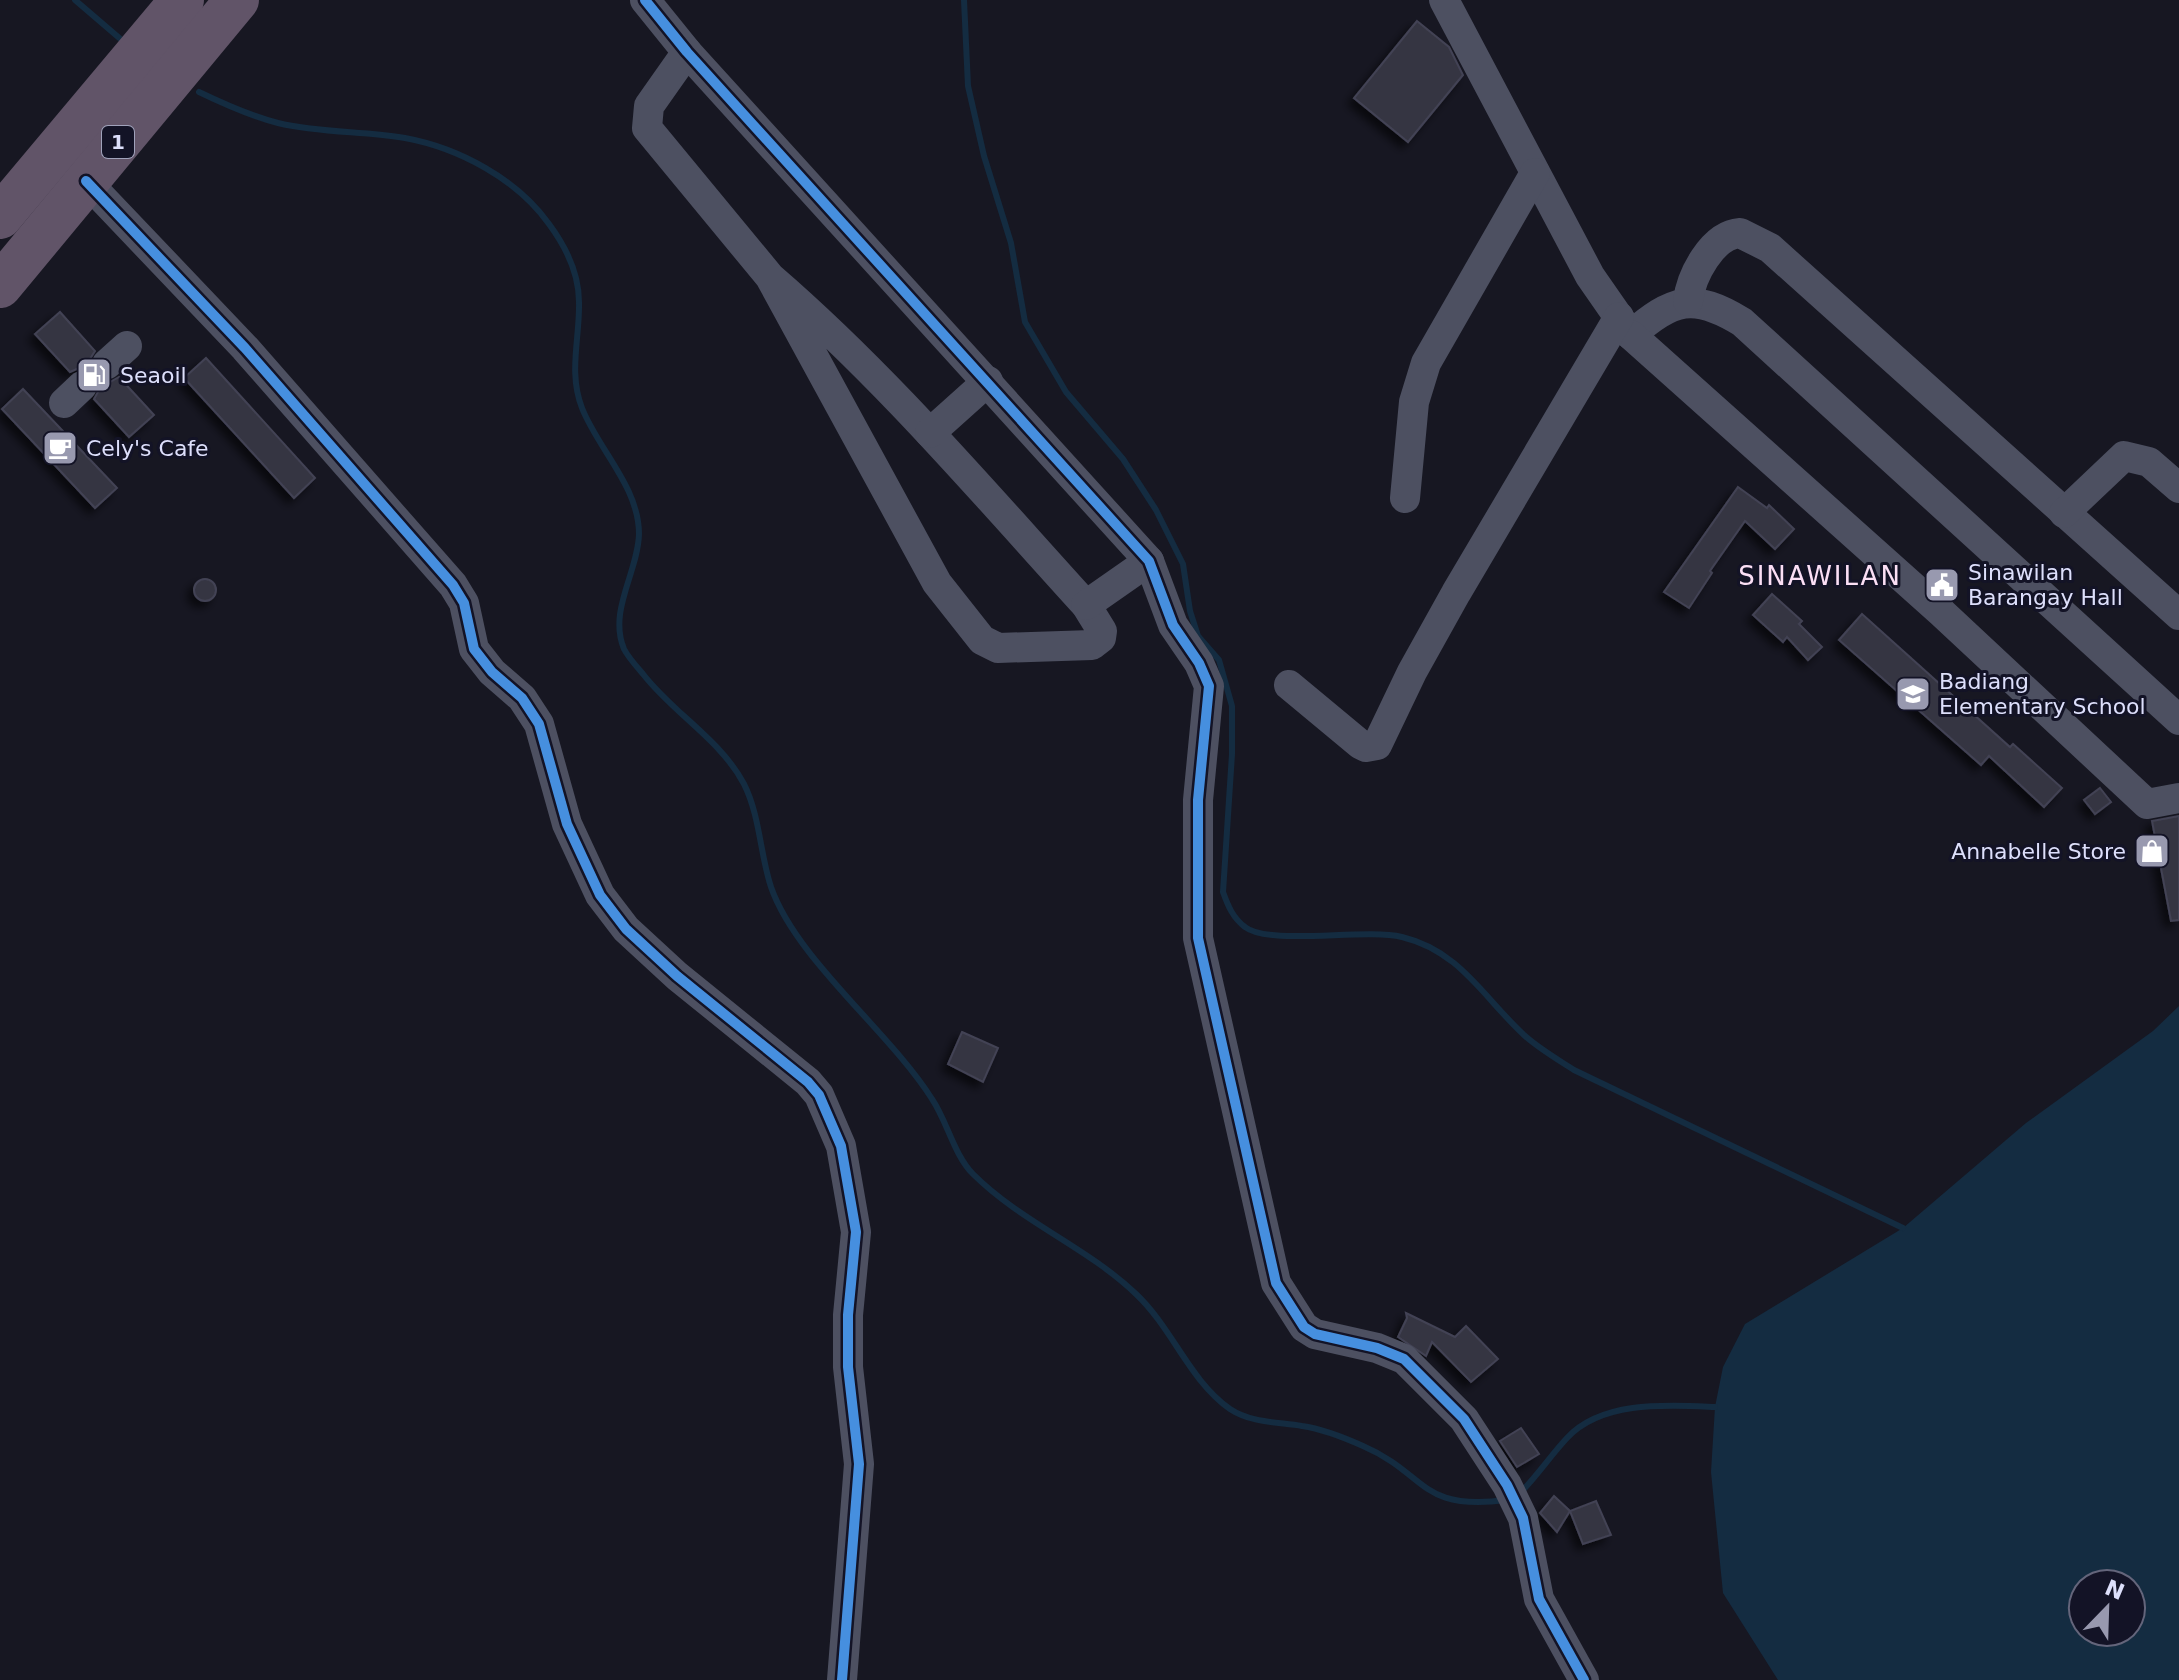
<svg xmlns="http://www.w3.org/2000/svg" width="2179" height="1680" font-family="'DejaVu Sans',sans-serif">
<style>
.water{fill:#142c41;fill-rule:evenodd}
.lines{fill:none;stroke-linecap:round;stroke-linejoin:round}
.stream{stroke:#142c41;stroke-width:6}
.building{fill:#363643;stroke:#434354;stroke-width:2;filter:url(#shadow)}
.minor{stroke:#4d5061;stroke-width:30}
.highway{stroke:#615468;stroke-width:44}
.cycleway-casing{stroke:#131326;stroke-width:15}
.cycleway{stroke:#468fdf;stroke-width:10}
.labels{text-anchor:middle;stroke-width:6;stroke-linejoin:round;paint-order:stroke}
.shield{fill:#131326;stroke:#a0a2bb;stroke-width:2}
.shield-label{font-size:20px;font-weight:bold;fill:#dddffb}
.poi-label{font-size:22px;fill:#dddffb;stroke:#131326;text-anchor:start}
.quarter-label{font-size:26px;letter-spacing:2px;fill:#fbdff5;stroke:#131326}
</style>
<defs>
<filter id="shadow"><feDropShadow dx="-6" dy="6" stdDeviation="4" flood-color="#0009"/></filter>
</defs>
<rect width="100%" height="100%" fill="#171722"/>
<path class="water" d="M 2179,1006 L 2179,1680 L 1778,1680 L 1723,1593 L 1711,1472 L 1715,1407 L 1723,1367 L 1745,1324 L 1903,1228 L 2026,1123 L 2153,1031 ZM 2083,1584 L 2131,1584 L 2131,1632 L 2083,1632 Z"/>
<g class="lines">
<g class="stream">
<path d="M 75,0 L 124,42"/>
<path d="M 964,0 L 968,86 L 984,156 L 1011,243 L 1025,322 L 1066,392 L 1123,459 L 1156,510 L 1183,564 L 1190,611 L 1198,636 L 1219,660 L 1232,706 L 1232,754 L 1223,892 C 1228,906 1233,918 1245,927 C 1269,946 1364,928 1402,937 C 1460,951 1483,997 1524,1035 C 1538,1048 1557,1059 1574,1070 L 1903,1228"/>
<path d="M 199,92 C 224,104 250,116 278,123 C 320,133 363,131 405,138 C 459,148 517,179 549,224 C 566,247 579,273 579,302 C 580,338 568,372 582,408 C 598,449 639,487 639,534 C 638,572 608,611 624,649 C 628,657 637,667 643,674 C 673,713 721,740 744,784 C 760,816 760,854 771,887 C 796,959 889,1031 932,1099 C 947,1121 954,1155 973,1174 C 1021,1222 1087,1247 1136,1294 C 1173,1329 1189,1380 1230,1409 C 1251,1423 1278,1422 1302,1426 C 1323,1429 1343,1437 1363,1446 C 1428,1474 1418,1511 1506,1500"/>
<path d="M 1523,1490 C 1539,1473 1552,1454 1567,1438 C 1602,1400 1668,1405 1715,1407"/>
</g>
</g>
<g class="building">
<path d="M 1417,21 L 1449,47 L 1463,75 L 1408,142 L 1354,98 Z"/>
<path d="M 60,312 L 95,351 L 90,359 L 91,371 L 79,368 L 70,372 L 35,334 Z"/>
<path d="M 206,358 L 315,478 L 294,498 L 184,378 Z"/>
<path d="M 119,377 L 154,415 L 129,437 L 94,399 L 99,390 L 98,379 L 110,382 Z"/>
<path d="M 23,389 L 117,488 L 95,508 L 2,409 Z"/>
<path d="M 1738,487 L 1767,508 L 1769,505 L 1794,529 L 1775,549 L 1745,521 L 1710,571 L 1712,573 L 1689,608 L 1664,592 Z"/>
<circle cx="205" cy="590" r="11"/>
<path d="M 1772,594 L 1802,621 L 1799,624 L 1822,647 L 1808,660 L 1787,637 L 1783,642 L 1753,615 Z"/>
<path d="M 1862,614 L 2010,747 L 2013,744 L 2062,788 L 2044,807 L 1989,756 L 1981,765 L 1839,640 Z"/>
<path d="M 2100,788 L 2111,802 L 2095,814 L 2084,800 Z"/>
<path d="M 2179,816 L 2179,920 L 2171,921 L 2152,821 Z"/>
<path d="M 962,1032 L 998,1048 L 983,1082 L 948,1064 Z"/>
<path d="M 1406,1313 L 1455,1337 L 1466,1326 L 1498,1359 L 1471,1382 L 1432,1342 L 1426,1356 L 1398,1337 L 1407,1318 Z"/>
<path d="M 1521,1428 L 1539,1454 L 1517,1467 L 1500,1441 Z"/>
<path d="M 1554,1496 L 1570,1511 L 1557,1532 L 1540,1513 Z"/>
<path d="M 1596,1501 L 1611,1535 L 1583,1544 L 1570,1511 Z"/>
</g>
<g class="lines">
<g class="minor">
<path d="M 645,0 L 687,52 L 1149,561 L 1173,625 L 1199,663 L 1209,686 L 1198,800 L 1198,938 L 1276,1283 L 1304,1327 L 1315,1334 L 1377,1348 L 1404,1359 L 1464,1419 L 1507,1485 L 1523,1518 L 1539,1599 L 1584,1680"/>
<path d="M 1444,0 L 1590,276 L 1631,335 C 1673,299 1693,292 1742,322 L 2179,720"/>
<path d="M 687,52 L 649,106 L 647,128 L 770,277 L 937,583 L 982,640 L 998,648 L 1092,645 L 1101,638 L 1102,631 L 1086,605 C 984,493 885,376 770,277"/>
<path d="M 86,181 L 245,348 L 453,585 L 464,603 L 474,649 L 492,672 L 522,698 L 539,724 L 567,824 L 600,895 L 626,929 L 677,976 L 808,1082 L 819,1095 L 841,1146 L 856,1232 L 848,1315 L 848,1367 L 859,1464 L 842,1680"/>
<path d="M 1688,301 C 1691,276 1712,235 1740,233 L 1770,248 L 2179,615"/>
<path d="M 1631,335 L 1941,612 L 2147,804 L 2179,798"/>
<path d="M 107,364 L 127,346"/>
<path d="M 64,403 L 82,386"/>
<path d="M 930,433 L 988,381"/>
<path d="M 1405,498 L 1414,402 L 1426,363 L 1535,173"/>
<path d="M 2064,513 L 2124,456 L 2149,462 L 2179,488"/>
<path d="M 1086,605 L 1149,561"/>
<path d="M 1289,685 L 1360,744 L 1366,747 L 1377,745 L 1412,672 L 1456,593 L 1619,317"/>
</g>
<g class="highway">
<path d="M 0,217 L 182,0"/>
<path d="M 0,286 L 237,0"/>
</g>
<defs>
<g id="cycleway">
<path d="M 645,0 L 687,52 L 1149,561 L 1173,625 L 1199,663 L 1209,686 L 1198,800 L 1198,938 L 1276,1283 L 1304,1327 L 1315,1334 L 1377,1348 L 1404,1359 L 1464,1419 L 1507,1485 L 1523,1518 L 1539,1599 L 1584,1680"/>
<path d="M 86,181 L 245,348 L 453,585 L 464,603 L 474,649 L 492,672 L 522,698 L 539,724 L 567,824 L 600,895 L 626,929 L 677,976 L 808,1082 L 819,1095 L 841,1146 L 856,1232 L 848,1315 L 848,1367 L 859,1464 L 842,1680"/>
</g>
</defs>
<use href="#cycleway" class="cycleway-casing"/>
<use href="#cycleway" class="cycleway"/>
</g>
<defs>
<symbol id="fuel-square" viewBox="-11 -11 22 22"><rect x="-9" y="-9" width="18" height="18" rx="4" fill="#9899af" stroke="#131326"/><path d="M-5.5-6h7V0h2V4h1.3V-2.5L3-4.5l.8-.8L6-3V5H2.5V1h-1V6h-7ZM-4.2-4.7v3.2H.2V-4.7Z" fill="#fff"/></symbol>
<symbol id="cafe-square" viewBox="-11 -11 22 22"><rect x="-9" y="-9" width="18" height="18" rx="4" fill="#9899af" stroke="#131326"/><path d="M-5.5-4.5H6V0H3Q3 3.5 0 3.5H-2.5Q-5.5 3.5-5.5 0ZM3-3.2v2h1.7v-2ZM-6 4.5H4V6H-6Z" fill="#fff"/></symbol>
<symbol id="civic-square" viewBox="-11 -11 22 22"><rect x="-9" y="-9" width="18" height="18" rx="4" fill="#9899af" stroke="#131326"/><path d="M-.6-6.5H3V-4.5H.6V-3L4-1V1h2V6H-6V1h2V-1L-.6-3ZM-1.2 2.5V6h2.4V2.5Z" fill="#fff"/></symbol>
<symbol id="school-square" viewBox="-11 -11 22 22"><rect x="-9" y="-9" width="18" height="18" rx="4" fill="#9899af" stroke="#131326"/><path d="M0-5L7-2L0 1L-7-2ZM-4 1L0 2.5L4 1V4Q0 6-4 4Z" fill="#fff"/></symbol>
<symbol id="shop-square" viewBox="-11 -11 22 22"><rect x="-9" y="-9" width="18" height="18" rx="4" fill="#9899af" stroke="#131326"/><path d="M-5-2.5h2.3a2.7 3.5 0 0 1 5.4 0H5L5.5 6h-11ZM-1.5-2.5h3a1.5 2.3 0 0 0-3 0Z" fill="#fff"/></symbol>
</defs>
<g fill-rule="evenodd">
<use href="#fuel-square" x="74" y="355" width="40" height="40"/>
<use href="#cafe-square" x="40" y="428" width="40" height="40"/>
<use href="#civic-square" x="1922" y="565" width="40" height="40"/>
<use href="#school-square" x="1893" y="674" width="40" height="40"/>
<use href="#shop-square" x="2132" y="831" width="40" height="40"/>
</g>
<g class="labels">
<rect class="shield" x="102" y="126" width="32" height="32" rx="6"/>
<g class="shield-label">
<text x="118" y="149">1</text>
</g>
<g class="poi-label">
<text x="120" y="383">Seaoil</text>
<text x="86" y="456">Cely's Cafe</text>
<text x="1968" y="580">Sinawilan<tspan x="1968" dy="25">Barangay Hall</tspan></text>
<text x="1939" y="689">Badiang<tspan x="1939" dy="25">Elementary School</tspan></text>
<text x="2126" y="859" text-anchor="end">Annabelle Store</text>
</g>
<g class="quarter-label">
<text x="1820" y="585">SINAWILAN</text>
</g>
</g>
<g transform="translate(2107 1608) rotate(23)"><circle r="38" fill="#131326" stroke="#64657b" stroke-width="2"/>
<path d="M0-6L14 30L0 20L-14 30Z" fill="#9899af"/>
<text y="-12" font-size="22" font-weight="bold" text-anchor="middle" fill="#dddffb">N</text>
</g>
</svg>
